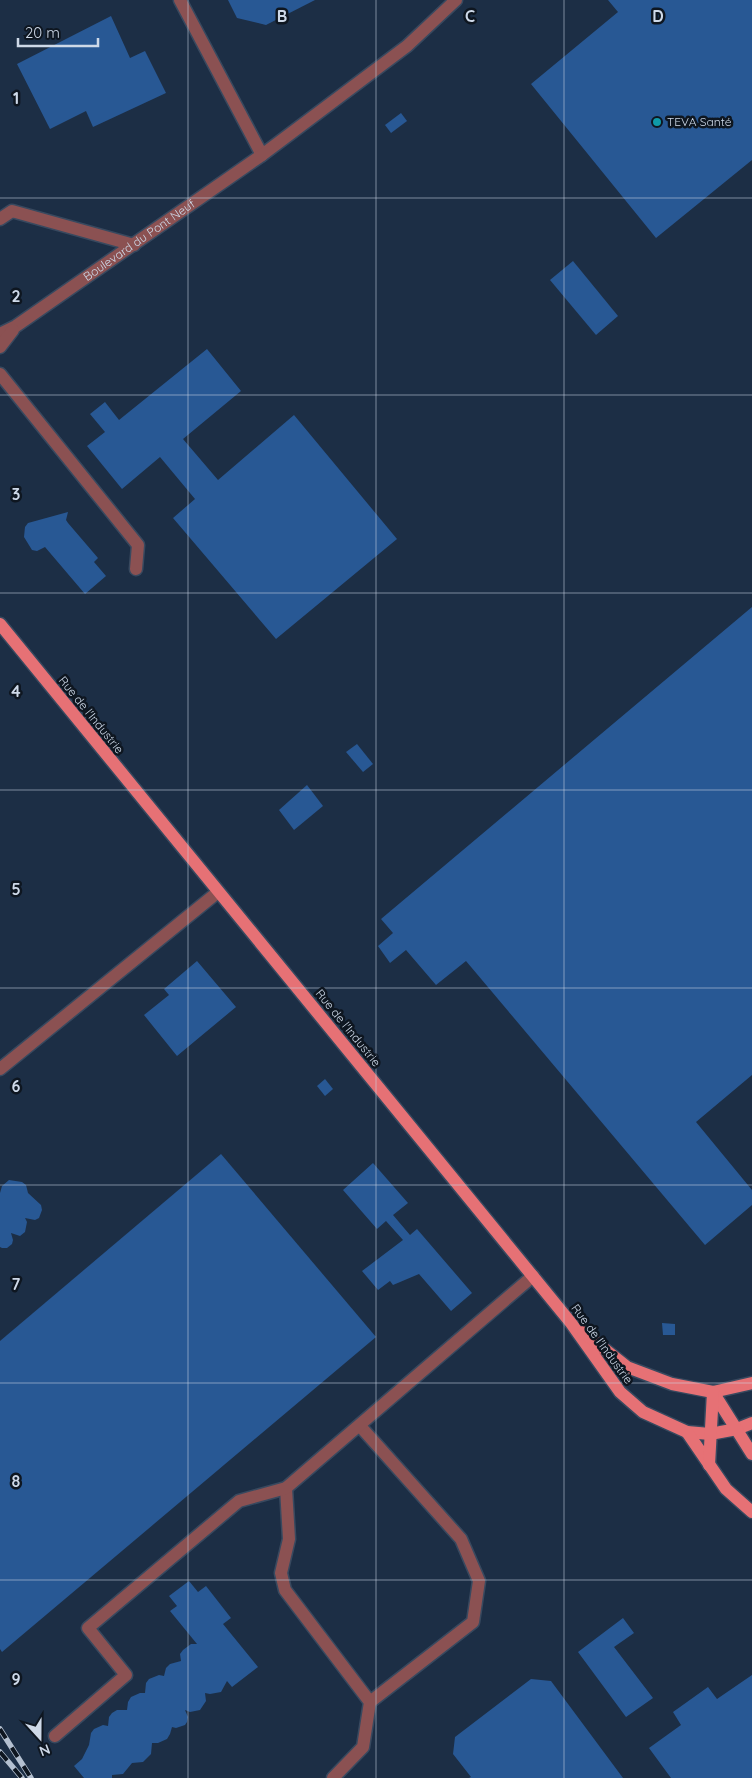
<svg xmlns="http://www.w3.org/2000/svg" width="752" height="1778" font-family="Quicksand,sans-serif">
<style>
.building{fill:#285894}
.lines{fill:none;stroke-linecap:round;stroke-linejoin:round}
.minor-casing{stroke:#38495f;stroke-width:15}
.major-casing{stroke:#38495f;stroke-width:15}
.minor{stroke:#8b5152;stroke-width:12}
.major{stroke:#e67175;stroke-width:12}
.rail-casing{stroke:#b4c0d0;stroke-width:5.5}
.rail{stroke:#0e1620;stroke-width:4;stroke-dasharray:11;stroke-linecap:butt}
.grid{fill:none;stroke:#ced9e8;stroke-width:1;stroke-opacity:0.55}
.culture-dot{fill:#0f9aa8;stroke:#0e1620;stroke-width:2}
.labels{text-anchor:middle;stroke-width:5;stroke-linejoin:round;paint-order:stroke}
.poi-label{font-size:12px;fill:#ced9e8;stroke:#0e1620;text-anchor:start}
.street-label{font-size:12px;fill:#ced9e8;stroke:#0e1620}
.grid-label{font-size:16px;text-anchor:middle;font-weight:bold;fill:#ced9e8;stroke:#0e1620;stroke-width:5;stroke-linejoin:round;paint-order:stroke}
</style>
<rect width="100%" height="100%" fill="#1c2e45"/>
<g class="building">
<path d="M 228,0 L 315,0 L 266,25 L 237,18 Z"/>
<path d="M 608,0 L 752,0 L 752,160 L 656,238 L 531,84 L 618,12 Z"/>
<path d="M 111,16 L 130,58 L 145,51 L 166,93 L 93,127 L 86,111 L 50,129 L 17,64 Z"/>
<path d="M 401,113 L 407,121 L 391,133 L 385,125 Z"/>
<path d="M 573,261 L 618,316 L 596,335 L 550,280 Z"/>
<path d="M 207,349 L 241,391 L 183,439 L 218,480 L 294,415 L 397,539 L 276,639 L 173,518 L 195,499 L 160,457 L 122,489 L 87,446 L 105,432 L 90,414 L 105,402 L 119,420 Z"/>
<path d="M 68,512 L 66,520 L 68,523 L 98,558 L 94,562 L 106,576 L 85,594 L 45,547 L 37,551 L 32,550 L 24,537 L 25,527 L 28,523 Z"/>
<path d="M 752,607 L 752,1075 L 696,1122 L 752,1190 L 752,1205 L 705,1245 L 466,961 L 436,985 L 406,950 L 390,963 L 378,946 L 393,933 L 381,919 Z"/>
<path d="M 357,744 L 373,764 L 363,772 L 346,752 Z"/>
<path d="M 307,785 L 323,806 L 294,830 L 279,810 Z"/>
<path d="M 197,961 L 236,1007 L 177,1056 L 144,1015 L 169,995 L 164,989 Z"/>
<path d="M 325,1079 L 333,1089 L 325,1096 L 317,1086 Z"/>
<path d="M 221,1154 L 376,1337 L 2,1652 L 0,1649 L 0,1341 Z"/>
<path d="M 373,1163 L 408,1203 L 393,1215 L 410,1235 L 417,1229 L 472,1293 L 451,1311 L 419,1274 L 393,1285 L 390,1281 L 378,1290 L 362,1271 L 403,1240 L 386,1221 L 377,1229 L 343,1190 Z"/>
<path d="M 9,1180 L 22,1182 L 26,1185 L 28,1193 L 41,1205 L 42,1210 L 39,1218 L 35,1220 L 25,1218 L 27,1222 L 25,1232 L 20,1236 L 11,1233 L 13,1240 L 12,1244 L 7,1248 L 2,1248 L 0,1247 L 0,1193 L 2,1186 Z"/>
<path d="M 662,1323 L 675,1324 L 675,1335 L 663,1335 Z"/>
<path d="M 189,1581 L 198,1592 L 206,1586 L 231,1618 L 223,1624 L 258,1667 L 232,1687 L 227,1681 L 221,1692 L 210,1694 L 205,1693 L 206,1701 L 200,1710 L 190,1712 L 185,1710 L 188,1717 L 187,1722 L 185,1725 L 176,1728 L 172,1727 L 170,1734 L 167,1739 L 158,1743 L 152,1743 L 151,1754 L 143,1762 L 132,1763 L 123,1774 L 112,1775 L 112,1778 L 84,1778 L 74,1766 L 82,1759 L 89,1745 L 91,1733 L 94,1729 L 103,1725 L 108,1726 L 109,1717 L 112,1713 L 117,1710 L 127,1710 L 128,1702 L 131,1697 L 140,1693 L 145,1693 L 146,1683 L 149,1679 L 159,1675 L 164,1676 L 166,1668 L 170,1664 L 181,1661 L 180,1654 L 183,1650 L 191,1644 L 197,1644 L 170,1611 L 177,1606 L 169,1596 Z"/>
<path d="M 623,1618 L 634,1633 L 614,1647 L 653,1698 L 626,1717 L 578,1652 Z"/>
<path d="M 752,1675 L 752,1778 L 671,1778 L 649,1748 L 681,1725 L 673,1712 L 708,1687 L 717,1699 Z"/>
<path d="M 531,1679 L 551,1681 L 623,1778 L 469,1778 L 471,1777 L 453,1754 L 455,1737 Z"/>
</g>
<g class="lines">
<defs>
<g id="minor">
<path d="M 180,0 L 262,155"/>
<path d="M 0,219 L 12,211 L 134,245"/>
<path id="s1" d="M 0,334 L 16,326 L 262,155 L 407,46 L 456,0"/>
<path d="M 0,347 L 13,330"/>
<path d="M 0,374 L 138,545 L 136,569"/>
<path d="M 0,1069 L 218,892"/>
<path d="M 360,1426 L 461,1539 L 479,1581 L 473,1622 L 370,1702"/>
<path d="M 286,1488 L 289,1539 L 281,1573 L 285,1590 L 370,1702 L 363,1747 L 333,1778"/>
<path d="M 55,1736 L 126,1675 L 88,1628 L 239,1501 L 286,1488 L 533,1276"/>
</g>
<g id="major">
<path d="M 0,624 L 571,1323 L 620,1392 L 643,1412 L 687,1432 L 710,1434 L 737,1429 L 752,1423"/>
<path d="M 583,1332 L 627,1367 L 672,1384 L 713,1392 L 752,1383"/>
<path d="M 713,1392 L 752,1454"/>
<path d="M 687,1432 L 726,1489 L 752,1512"/>
<path d="M 709,1465 L 713,1392"/>
</g>
</defs>
<use href="#minor" class="minor-casing"/>
<use href="#major" class="major-casing"/>
<use href="#minor" class="minor"/>
<use href="#major" class="major"/>
<defs>
<g id="rail">
<path d="M 0,1729 L 31,1778"/>
<path d="M 0,1752 L 22,1778"/>
</g>
</defs>
<use href="#rail" class="rail-casing"/>
<use href="#rail" class="rail"/>
</g>
<path class="grid" d="M 188,0 L 188,1778M 376,0 L 376,1778M 564,0 L 564,1778M 0,198 L 752,198M 0,395 L 752,395M 0,593 L 752,593M 0,790 L 752,790M 0,988 L 752,988M 0,1185 L 752,1185M 0,1383 L 752,1383M 0,1580 L 752,1580"/>
<circle class="culture-dot" cx="657" cy="122" r="5"/>
<g class="labels">
<g class="poi-label">
<text x="667" y="126">TEVA Santé</text>
</g>
<g class="street-label">
<text dy="4" stroke="none"><textPath href="#s1" startOffset="168">Boulevard du Pont Neuf</textPath></text>
<text transform="translate(91 715) rotate(51)" y="4">Rue de l'Industrie</text>
<text transform="translate(348 1028) rotate(51)" y="4">Rue de l'Industrie</text>
<text transform="translate(602 1344) rotate(54)" y="4">Rue de l'Industrie</text>
</g>
</g>
<g class="grid-label">
<text x="282" y="22">B</text>
<text x="470" y="22">C</text>
<text x="658" y="22">D</text>
<text x="16" y="104">1</text>
<text x="16" y="302">2</text>
<text x="16" y="500">3</text>
<text x="16" y="697">4</text>
<text x="16" y="895">5</text>
<text x="16" y="1092">6</text>
<text x="16" y="1290">7</text>
<text x="16" y="1487">8</text>
<text x="16" y="1685">9</text>
</g>
<g transform="translate(40 1738) rotate(159)" stroke="#0e1620" stroke-width="4" paint-order="stroke">
<path d="M0-4L9 19L0 12L-9 19Z" fill="#ced9e8"/>
<text y="-8" font-size="14" font-weight="bold" text-anchor="middle" fill="#ced9e8">N</text>
</g>
<path d="M18 38v8h80v-8" fill="none" stroke="#ced9e8" stroke-width="2.5"/>
<text x="25" y="38" font-size="15" fill="#ced9e8" stroke="#0e1620" stroke-width="4" paint-order="stroke">20 m</text>
</svg>
